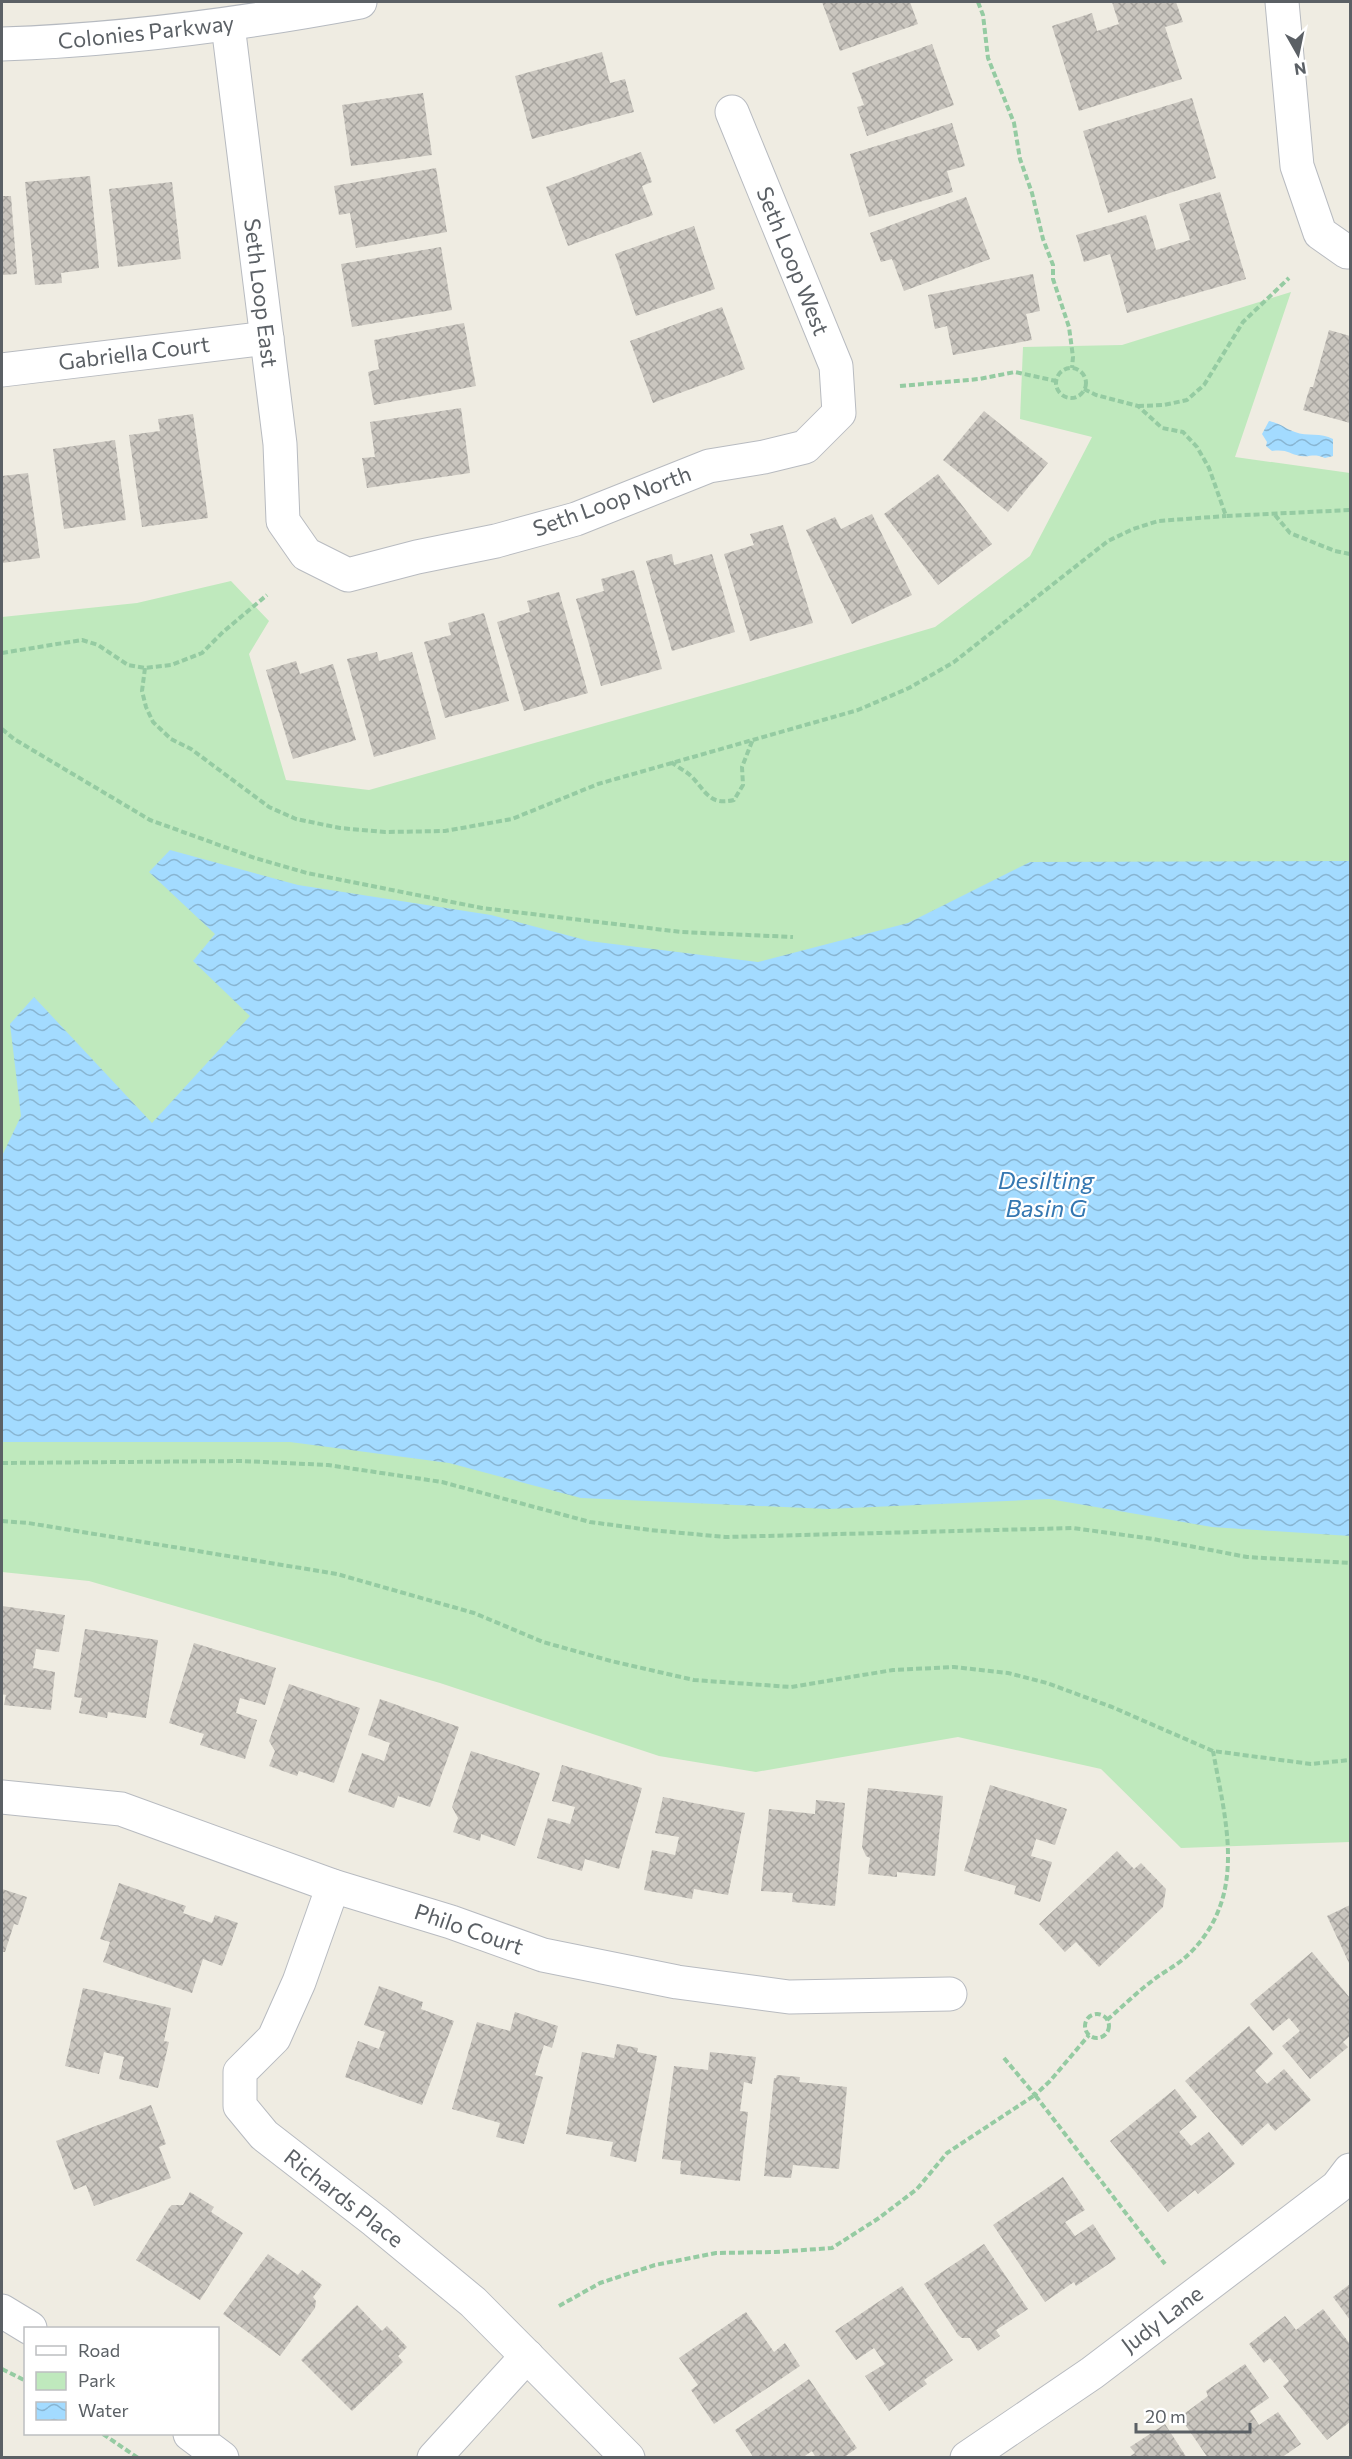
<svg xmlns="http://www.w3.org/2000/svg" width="1352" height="2459" font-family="Commissioner,sans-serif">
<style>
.green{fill:#bfe9bd}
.water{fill:url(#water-waves)}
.building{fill:url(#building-cross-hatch)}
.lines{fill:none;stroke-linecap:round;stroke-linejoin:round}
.street-casing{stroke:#b8bbc0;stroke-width:35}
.secondary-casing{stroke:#b6bac0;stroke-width:35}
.path{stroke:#95cba2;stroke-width:4;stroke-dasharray:6 3;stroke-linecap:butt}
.street{stroke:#fff;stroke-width:33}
.secondary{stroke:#fff;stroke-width:33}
.labels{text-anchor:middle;stroke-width:4.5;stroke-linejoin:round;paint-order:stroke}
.street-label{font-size:22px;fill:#5b6065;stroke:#fff}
.water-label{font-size:24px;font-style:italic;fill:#3477b1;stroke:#fff}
</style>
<defs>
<pattern id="water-waves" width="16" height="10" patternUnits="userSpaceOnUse" patternTransform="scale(1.5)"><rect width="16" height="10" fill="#a3dbff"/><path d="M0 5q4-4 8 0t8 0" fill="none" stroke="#88b5d2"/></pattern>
<pattern id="building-cross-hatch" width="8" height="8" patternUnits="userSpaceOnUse" patternTransform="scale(1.5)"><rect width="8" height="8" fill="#cac6bf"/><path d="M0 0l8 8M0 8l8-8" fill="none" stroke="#a7a49f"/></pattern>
</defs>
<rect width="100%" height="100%" fill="#efece2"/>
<path class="green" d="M 1291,292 L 1235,457 L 1350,473 L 1350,1842 L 1181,1848 L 1101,1769 L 958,1737 L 756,1772 L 659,1756 L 440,1683 L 89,1581 L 2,1572 L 2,617 L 137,603 L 231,581 L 269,621 L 249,654 L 286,780 L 369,790 L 750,682 L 935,627 L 1030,556 L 1092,437 L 1020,419 L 1023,347 L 1122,345 Z"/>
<g class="water">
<path d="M 1269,421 C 1280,423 1286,429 1295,432 C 1307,437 1321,432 1333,439 L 1333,456 L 1325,458 C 1313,453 1312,457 1301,456 C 1288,454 1288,449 1272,451 L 1266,446 L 1267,442 L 1262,434 Z"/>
<path d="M 170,850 L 298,885 L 491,915 L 589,941 L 758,962 L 908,923 L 1030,862 L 1350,861 L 1350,1536 L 1212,1527 L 1049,1499 L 828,1509 L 581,1498 L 449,1463 L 290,1442 L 2,1442 L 2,1156 L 21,1116 L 10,1024 L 34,997 L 152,1123 L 250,1016 L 193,961 L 215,934 L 149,872 Z"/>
</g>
<g class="building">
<path d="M 822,2 L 910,2 L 918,24 L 840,51 Z"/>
<path d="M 1112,2 L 1176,2 L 1183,22 L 1165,27 L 1182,79 L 1079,111 L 1052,26 L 1092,13 L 1097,31 L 1119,24 Z"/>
<path d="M 932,44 L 954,105 L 867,136 L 857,107 L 864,105 L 852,73 Z"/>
<path d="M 602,52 L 610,83 L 625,79 L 634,112 L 532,139 L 515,76 Z"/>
<path d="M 423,93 L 432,155 L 351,166 L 342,105 Z"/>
<path d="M 1192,98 L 1216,178 L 1108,213 L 1083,131 Z"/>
<path d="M 952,123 L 965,166 L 947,171 L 953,192 L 869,217 L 850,154 Z"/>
<path d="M 641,152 L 652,182 L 642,186 L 653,215 L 568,246 L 546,187 Z"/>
<path d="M 436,168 L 447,232 L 356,248 L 350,213 L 339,215 L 334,186 Z"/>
<path d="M 90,176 L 99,268 L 61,273 L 62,283 L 35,285 L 25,182 Z"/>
<path d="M 172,182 L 181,259 L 118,267 L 109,189 Z"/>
<path d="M 1220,192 L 1246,279 L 1127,313 L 1110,254 L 1084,262 L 1076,235 L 1146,215 L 1156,250 L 1190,240 L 1179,204 Z"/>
<path d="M 2,196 L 11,196 L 17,274 L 2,275 Z"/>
<path d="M 966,197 L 990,259 L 904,291 L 892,259 L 881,262 L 870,233 Z"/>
<path d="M 694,226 L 715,289 L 636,316 L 615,254 Z"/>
<path d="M 441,247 L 452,310 L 352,327 L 341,264 Z"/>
<path d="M 1033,274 L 1040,311 L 1026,314 L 1032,340 L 953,355 L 947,326 L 935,329 L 928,295 Z"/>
<path d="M 722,307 L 745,369 L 653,403 L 630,341 Z"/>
<path d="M 464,323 L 476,386 L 374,405 L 368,372 L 379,369 L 374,340 Z"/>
<path d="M 1329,330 L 1350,336 L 1350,423 L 1303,410 L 1310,387 L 1313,387 Z"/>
<path d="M 461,408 L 470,473 L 367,488 L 362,458 L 375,457 L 370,422 Z"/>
<path d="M 984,411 L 1048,463 L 1008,512 L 943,460 Z"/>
<path d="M 193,414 L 208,518 L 142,527 L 129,435 L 160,431 L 158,419 Z"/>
<path d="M 115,440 L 126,520 L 64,529 L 53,449 Z"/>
<path d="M 28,473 L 40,558 L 2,563 L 2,476 Z"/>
<path d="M 938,474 L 992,544 L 938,585 L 884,514 Z"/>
<path d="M 872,514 L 912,595 L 852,624 L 806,530 L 835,517 L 841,529 Z"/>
<path d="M 783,525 L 813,623 L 750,641 L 724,554 L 754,545 L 750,534 Z"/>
<path d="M 672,554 L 674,565 L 712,554 L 735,632 L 672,651 L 646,561 Z"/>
<path d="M 634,570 L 662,669 L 601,686 L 576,599 L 604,591 L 601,579 Z"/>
<path d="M 559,592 L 588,693 L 524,711 L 497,622 L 530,612 L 527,601 Z"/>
<path d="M 484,613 L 509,701 L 445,718 L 424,642 L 451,635 L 448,623 Z"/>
<path d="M 377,652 L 379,661 L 412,652 L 436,739 L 374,757 L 347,659 Z"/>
<path d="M 296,661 L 300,674 L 333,664 L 356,740 L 293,759 L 266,670 Z"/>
<path d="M 2,1606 L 65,1615 L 59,1652 L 36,1649 L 33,1668 L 55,1672 L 51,1710 L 4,1705 L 6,1695 L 2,1694 Z"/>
<path d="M 85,1629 L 158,1640 L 146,1718 L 108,1712 L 107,1718 L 79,1713 L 82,1698 L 74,1697 Z"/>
<path d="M 194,1643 L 276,1668 L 265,1705 L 240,1698 L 236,1713 L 257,1720 L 245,1759 L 200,1745 L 204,1734 L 169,1723 Z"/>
<path d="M 289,1684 L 360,1708 L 334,1783 L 299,1771 L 297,1776 L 269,1766 L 275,1751 L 269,1741 Z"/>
<path d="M 380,1699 L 459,1727 L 430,1807 L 398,1796 L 394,1808 L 348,1792 L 362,1753 L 384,1761 L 390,1743 L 368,1735 Z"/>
<path d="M 471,1751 L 540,1773 L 515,1846 L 481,1834 L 480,1841 L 453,1832 L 458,1818 L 452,1807 Z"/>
<path d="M 562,1765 L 642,1788 L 619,1869 L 585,1859 L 582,1871 L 537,1858 L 548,1818 L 570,1824 L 575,1807 L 552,1801 Z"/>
<path d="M 990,1785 L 1067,1809 L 1055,1845 L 1036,1839 L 1031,1856 L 1052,1862 L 1040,1902 L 1014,1894 L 1016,1886 L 964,1871 Z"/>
<path d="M 868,1788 L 943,1796 L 935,1876 L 897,1872 L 897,1877 L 868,1874 L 870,1858 L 866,1856 L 862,1847 Z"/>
<path d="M 663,1797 L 745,1813 L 728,1895 L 694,1889 L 692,1899 L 644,1890 L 652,1850 L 675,1855 L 679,1837 L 655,1833 Z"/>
<path d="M 816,1800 L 845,1803 L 835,1906 L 792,1902 L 793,1893 L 761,1891 L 769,1809 L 815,1814 Z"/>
<path d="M 1117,1851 L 1134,1869 L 1141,1863 L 1166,1889 L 1163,1907 L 1099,1967 L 1076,1942 L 1065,1952 L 1039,1924 Z"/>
<path d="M 119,1883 L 186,1906 L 183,1913 L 212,1923 L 215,1915 L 238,1923 L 222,1966 L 203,1959 L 192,1993 L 103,1962 L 110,1942 L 100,1939 Z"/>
<path d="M 2,1889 L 27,1897 L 18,1925 L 14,1924 L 5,1952 L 2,1952 Z"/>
<path d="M 1350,1905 L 1350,1965 L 1327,1916 Z"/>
<path d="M 1312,1952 L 1350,1998 L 1350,2036 L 1343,2042 L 1348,2047 L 1310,2079 L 1282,2046 L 1300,2031 L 1289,2018 L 1273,2031 L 1250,2004 Z"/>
<path d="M 379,1986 L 423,2002 L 421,2009 L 454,2021 L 422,2105 L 345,2077 L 358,2041 L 379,2049 L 385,2032 L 364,2025 Z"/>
<path d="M 83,1988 L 171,2008 L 164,2041 L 169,2042 L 158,2088 L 119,2079 L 124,2057 L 104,2052 L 99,2074 L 65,2066 Z"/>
<path d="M 515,2012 L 558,2026 L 552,2048 L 544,2045 L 535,2075 L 543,2077 L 524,2144 L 496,2137 L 500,2123 L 452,2109 L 477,2022 L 510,2031 Z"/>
<path d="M 1249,2026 L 1273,2054 L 1255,2071 L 1267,2084 L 1284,2069 L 1311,2100 L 1275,2131 L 1268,2123 L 1242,2146 L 1185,2081 Z"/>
<path d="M 617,2044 L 638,2048 L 637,2052 L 657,2056 L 636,2162 L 610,2156 L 613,2142 L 566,2134 L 582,2052 L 614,2058 Z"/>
<path d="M 710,2052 L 756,2057 L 752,2084 L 744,2082 L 740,2111 L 748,2112 L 740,2181 L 680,2174 L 681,2161 L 662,2159 L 674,2066 L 708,2070 Z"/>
<path d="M 777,2075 L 800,2077 L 799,2082 L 847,2087 L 839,2169 L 793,2165 L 791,2178 L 764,2176 L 774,2078 L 776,2078 Z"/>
<path d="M 1175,2089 L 1197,2117 L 1179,2132 L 1191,2146 L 1209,2132 L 1235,2164 L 1198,2194 L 1195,2190 L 1168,2212 L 1110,2141 Z"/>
<path d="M 151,2105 L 166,2144 L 159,2147 L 171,2178 L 94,2206 L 86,2185 L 74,2190 L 56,2141 Z"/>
<path d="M 1063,2177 L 1085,2210 L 1065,2222 L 1075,2236 L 1093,2224 L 1116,2259 L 1076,2286 L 1074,2282 L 1045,2302 L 993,2225 Z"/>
<path d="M 190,2192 L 214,2207 L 211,2212 L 243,2233 L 200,2300 L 136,2260 L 169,2208 L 172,2205 L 183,2205 Z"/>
<path d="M 984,2244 L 1028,2309 L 996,2330 L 1000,2336 L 978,2351 L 970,2338 L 962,2338 L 958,2335 L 924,2284 Z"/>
<path d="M 268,2254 L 298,2275 L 302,2270 L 322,2285 L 313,2297 L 316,2301 L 315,2308 L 280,2356 L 223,2314 Z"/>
<path d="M 1350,2284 L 1350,2320 L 1333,2297 Z"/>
<path d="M 902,2286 L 953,2360 L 924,2380 L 927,2384 L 889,2411 L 865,2376 L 885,2364 L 874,2348 L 856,2360 L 835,2331 Z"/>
<path d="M 357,2305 L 382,2331 L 387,2326 L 407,2347 L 398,2356 L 403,2362 L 352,2411 L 301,2360 Z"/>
<path d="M 1323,2309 L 1350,2344 L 1350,2422 L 1327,2440 L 1283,2386 L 1289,2381 L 1270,2358 L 1264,2363 L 1249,2344 L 1285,2316 L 1296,2330 Z"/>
<path d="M 746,2312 L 774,2352 L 785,2343 L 800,2366 L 714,2424 L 691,2390 L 698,2385 L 679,2358 Z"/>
<path d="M 1245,2364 L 1269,2398 L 1250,2411 L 1259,2425 L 1278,2412 L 1301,2444 L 1281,2458 L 1208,2458 L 1180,2417 L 1208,2396 L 1206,2391 Z"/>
<path d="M 809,2379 L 857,2448 L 843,2458 L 816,2458 L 812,2451 L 802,2458 L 754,2458 L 735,2430 Z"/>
<path d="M 1165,2424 L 1187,2458 L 1127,2458 L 1135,2453 L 1130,2447 Z"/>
</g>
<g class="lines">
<defs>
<g id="street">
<path d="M 1282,2 L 1297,166 L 1320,233 L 1347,252 L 1350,252"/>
<path d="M 228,25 L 280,444 L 283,521 L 306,554 L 348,575 L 417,557 L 496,541 L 576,519 L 709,466 L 764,457 L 805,447 L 839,413 L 836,366 L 732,112"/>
<path d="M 2,370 L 267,338"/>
<path d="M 2,1797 L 121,1809 L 333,1886 L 451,1922 L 543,1955 L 677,1982 L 789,1997 L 950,1994"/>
<path d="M 333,1886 L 299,1982 L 274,2038 L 240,2072 L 240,2106 L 264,2135 L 375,2221 L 473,2302 L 628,2458"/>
<path d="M 434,2458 L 527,2356"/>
<path d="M 967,2458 L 1092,2373 L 1337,2187 L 1350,2170"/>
</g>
<g id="secondary">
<path d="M 2,44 C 122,40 242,24 360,2"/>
<path d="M 2,2311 L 30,2328"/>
<path d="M 190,2434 L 222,2458"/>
</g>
</defs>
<use href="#street" class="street-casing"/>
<use href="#secondary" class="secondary-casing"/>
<g class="path">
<path d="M 978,2 L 983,15 L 988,58 L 1014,123 L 1020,159 L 1032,193 L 1043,239 L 1053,265 L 1053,279 L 1069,327 L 1073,357 L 1072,368"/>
<circle cx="1071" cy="383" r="15"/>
<path d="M 900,386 L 979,379 L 1015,372 L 1056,381"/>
<path d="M 1084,389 L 1096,395 L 1138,406 L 1162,428 L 1183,432 L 1197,447 L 1209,468 L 1226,516 L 1350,510"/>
<path d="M 1138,406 L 1164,405 L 1187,400 L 1204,385 L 1243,322 L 1289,278"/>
<path d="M 1275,515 L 1290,533 L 1335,551 L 1350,554"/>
<path d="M 2,653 L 82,640 L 98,645 L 128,665 L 145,668 L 171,665 L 202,653 L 223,632 L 267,595"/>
<path d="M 145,668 L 142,691 L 146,707 L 153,722 L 171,739 L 191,749 L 269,807 L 296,819 L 340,828 L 385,832 L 445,831 L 512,819 L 598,784 L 858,710 L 909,688 L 954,662 L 1108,541 L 1133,529 L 1158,521 L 1226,516"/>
<path d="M 2,729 L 14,739 L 150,820 L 255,858 L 307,873 L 482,908 L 681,932 L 793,937"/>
<path d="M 671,762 C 677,767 686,771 691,776 C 706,791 709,806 734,800 L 743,785 L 742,767 L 753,739"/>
<path d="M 2,1463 L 242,1461 L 328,1465 L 442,1482 L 590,1522 L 650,1530 L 725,1537 L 1073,1528 L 1153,1539 L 1247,1557 L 1350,1563"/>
<path d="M 2,1521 L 28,1523 L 337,1574 L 474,1613 L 543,1642 L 611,1661 L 694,1680 L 791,1687 L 893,1670 L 954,1667 L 1008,1673 L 1047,1683 L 1112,1707 L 1213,1751 L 1311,1764 L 1350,1760"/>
<circle cx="1097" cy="2026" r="12"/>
<path d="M 1107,2020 C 1122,2007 1136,1993 1152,1981 C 1163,1972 1178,1965 1189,1954 C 1248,1896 1226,1823 1213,1751"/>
<path d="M 1004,2058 L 1035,2095 L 1050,2081 L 1089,2035"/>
<path d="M 559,2306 L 600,2283 L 655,2265 L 716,2253 L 775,2252 L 832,2248 L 879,2218 L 917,2189 L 947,2153 L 1035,2095 L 1165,2264"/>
<path d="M 2,2369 L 26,2381"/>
<path d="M 103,2434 L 138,2458"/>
</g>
<use href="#street" class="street"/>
<use href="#secondary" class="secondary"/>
</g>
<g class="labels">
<g class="street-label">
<text transform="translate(146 32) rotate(-6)" y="8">Colonies Parkway</text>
<text transform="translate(793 261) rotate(68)" y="8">Seth Loop West</text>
<text transform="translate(261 293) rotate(83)" y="8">Seth Loop East</text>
<text transform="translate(134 353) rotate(-7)" y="8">Gabriella Court</text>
<text transform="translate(612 501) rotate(-20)" y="8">Seth Loop North</text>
<text transform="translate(469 1929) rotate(19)" y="8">Philo Court</text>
<text transform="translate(344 2198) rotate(38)" y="8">Richards Place</text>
<text transform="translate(1162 2319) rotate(-37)" y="8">Judy Lane</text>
</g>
<g class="water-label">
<text x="1046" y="1189">Desilting<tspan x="1046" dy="28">Basin G</tspan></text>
</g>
</g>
<rect width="1352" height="2459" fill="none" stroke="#5b6065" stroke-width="6"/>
<rect x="24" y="2327" width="195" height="108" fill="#ffffff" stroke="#bdbfc1" stroke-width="1.5"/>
<rect x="36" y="2346" width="30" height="9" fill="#ffffff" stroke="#bdbfc1" stroke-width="1.5"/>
<text x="78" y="2357" font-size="18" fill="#5b6065">Road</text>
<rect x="36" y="2372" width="30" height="18" fill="#bfe9bd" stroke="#bdbfc1" stroke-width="1.5"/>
<text x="78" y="2387" font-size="18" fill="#5b6065">Park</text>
<rect x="36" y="2402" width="30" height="18" fill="url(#water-waves)" stroke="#bdbfc1" stroke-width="1.5"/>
<text x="78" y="2417" font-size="18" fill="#5b6065">Water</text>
<g transform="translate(1298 54) rotate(171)" stroke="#ffffff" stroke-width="4.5" paint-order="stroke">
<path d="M0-4.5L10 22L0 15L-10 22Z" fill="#5b6065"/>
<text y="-9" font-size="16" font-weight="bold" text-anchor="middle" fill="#5b6065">N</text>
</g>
<path d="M1136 2423v9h114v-9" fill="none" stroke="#5b6065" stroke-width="3"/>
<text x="1145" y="2423" font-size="18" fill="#5b6065" stroke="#ffffff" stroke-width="4.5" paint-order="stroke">20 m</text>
</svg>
